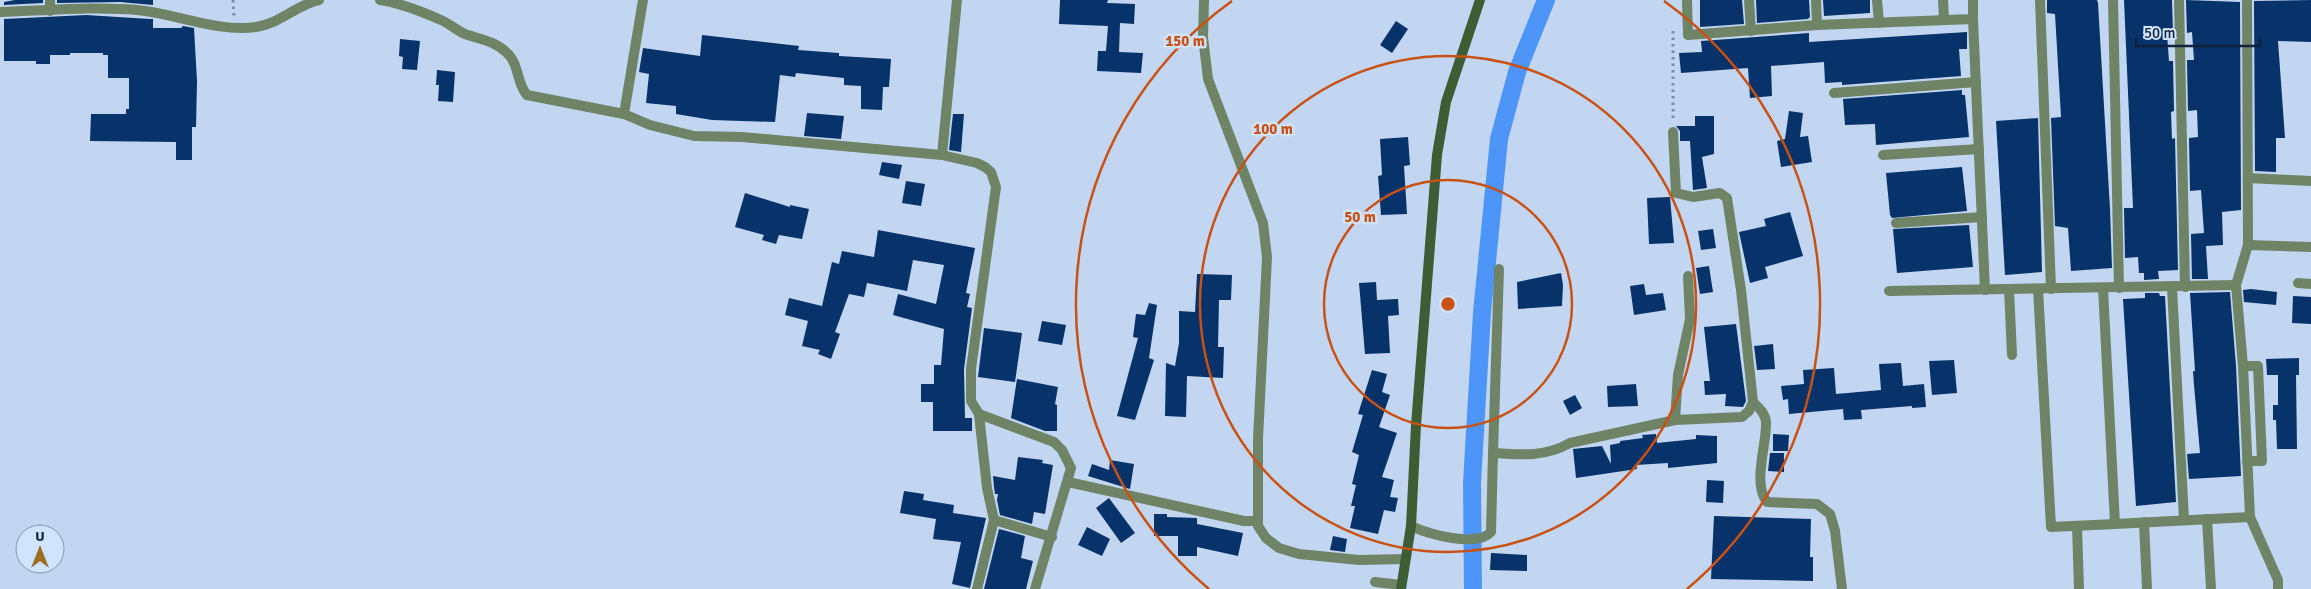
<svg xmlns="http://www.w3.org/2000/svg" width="2311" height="589" font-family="Signika,sans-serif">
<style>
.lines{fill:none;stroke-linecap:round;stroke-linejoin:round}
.canal{stroke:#4e95f9;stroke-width:18}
.building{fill:#07326a}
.path{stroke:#798ba6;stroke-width:3;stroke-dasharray:2.5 4;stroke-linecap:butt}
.street{stroke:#6f8467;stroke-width:10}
.secondary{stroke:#3f5d34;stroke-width:10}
.ring{fill:none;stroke:#c85113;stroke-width:2.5}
.centre{fill:#c85113;stroke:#d0e3ff;stroke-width:2.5}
.ring-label{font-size:15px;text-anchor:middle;font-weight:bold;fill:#c85113;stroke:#d0e3ff;stroke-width:5;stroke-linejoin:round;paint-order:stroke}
</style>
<rect width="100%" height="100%" fill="#c3d6f1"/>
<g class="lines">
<path class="canal" d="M 1473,589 L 1472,483 L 1482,313 L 1499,139 L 1517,72 L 1546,0"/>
</g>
<g class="building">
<path d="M 15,0 L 43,0 L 43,3 L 4,5 L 4,2 Z"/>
<path d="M 57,0 L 153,0 L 153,5 L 120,2 L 57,3 Z"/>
<path d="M 1060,0 L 1108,0 L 1107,3 L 1135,4 L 1134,24 L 1120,23 L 1119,52 L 1143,53 L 1141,73 L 1097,71 L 1098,51 L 1106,51 L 1108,26 L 1059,24 Z"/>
<path d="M 1700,0 L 1742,0 L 1744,24 L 1700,27 Z"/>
<path d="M 1756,0 L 1809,0 L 1810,17 L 1808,19 L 1757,23 Z"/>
<path d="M 1823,0 L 1870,0 L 1870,13 L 1824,16 Z"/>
<path d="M 2047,0 L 2097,0 L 2098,3 L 2110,209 L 2112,268 L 2071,271 L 2068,228 L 2055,226 L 2051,118 L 2061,117 L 2055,14 L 2047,13 Z"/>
<path d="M 2124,0 L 2172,0 L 2173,33 L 2167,34 L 2169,61 L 2173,61 L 2174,111 L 2171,112 L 2172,139 L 2175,138 L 2178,270 L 2158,271 L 2159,279 L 2144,280 L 2144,273 L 2139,273 L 2138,257 L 2125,258 L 2124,208 L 2133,208 Z"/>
<path d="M 2186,0 L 2240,2 L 2241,210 L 2222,212 L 2223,245 L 2206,246 L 2208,279 L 2192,279 L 2191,234 L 2204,233 L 2201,190 L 2190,191 L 2189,138 L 2198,137 L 2197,110 L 2188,111 L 2187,60 L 2194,60 L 2192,32 L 2187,33 Z"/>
<path d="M 2311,0 L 2311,42 L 2278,41 L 2285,138 L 2276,138 L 2276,172 L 2255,171 L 2254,1 Z"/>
<path d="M 86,15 L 150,19 L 153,19 L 153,28 L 181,28 L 183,26 L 194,28 L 197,81 L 196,127 L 192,127 L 192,160 L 176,160 L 176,142 L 90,141 L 91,114 L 126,114 L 126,109 L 129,109 L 129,78 L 108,78 L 108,55 L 103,55 L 103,53 L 70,53 L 70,55 L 50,55 L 50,64 L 36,64 L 36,61 L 4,61 L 4,19 Z"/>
<path d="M 1396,21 L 1408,29 L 1392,53 L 1380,45 Z"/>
<path d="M 1967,32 L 1967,49 L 1959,49 L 1961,76 L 1842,85 L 1842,82 L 1825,83 L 1824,62 L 1771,66 L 1772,96 L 1750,98 L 1748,68 L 1681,73 L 1679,53 L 1702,52 L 1701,41 L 1809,33 L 1809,42 Z"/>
<path d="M 702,35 L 799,46 L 798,50 L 839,53 L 839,56 L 891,59 L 889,87 L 883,87 L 882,110 L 861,109 L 861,86 L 844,85 L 844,78 L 796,73 L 795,77 L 780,75 L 775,122 L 712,120 L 676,114 L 676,106 L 646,103 L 649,74 L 639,72 L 643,48 L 700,56 Z"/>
<path d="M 400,39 L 420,41 L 417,70 L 402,69 L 403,57 L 399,56 Z"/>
<path d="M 437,70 L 455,72 L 453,102 L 438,101 L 439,85 L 436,85 Z"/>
<path d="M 1962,90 L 1962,95 L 1965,95 L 1969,137 L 1876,145 L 1875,124 L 1845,125 L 1843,99 Z"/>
<path d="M 1789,111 L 1803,113 L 1800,137 L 1808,136 L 1812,162 L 1781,167 L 1777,141 L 1785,139 Z"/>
<path d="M 807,113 L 844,116 L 841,139 L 804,136 Z"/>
<path d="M 953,114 L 964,114 L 961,152 L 949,150 Z"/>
<path d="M 1695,116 L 1714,116 L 1714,154 L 1702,157 L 1707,188 L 1693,190 L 1690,141 L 1680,141 L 1680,131 L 1676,126 L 1695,126 Z"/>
<path d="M 2038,118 L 2042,272 L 2005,275 L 1996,121 Z"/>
<path d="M 1408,137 L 1410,165 L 1404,166 L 1407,214 L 1381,215 L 1378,176 L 1382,175 L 1380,139 Z"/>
<path d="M 882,162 L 902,165 L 899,179 L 879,175 Z"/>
<path d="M 1962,167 L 1967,211 L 1892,218 L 1890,215 L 1886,173 Z"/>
<path d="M 906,181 L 925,184 L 921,206 L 902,203 Z"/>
<path d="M 745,193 L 790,207 L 790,205 L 809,209 L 802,239 L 779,235 L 776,244 L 762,240 L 764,235 L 735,227 Z"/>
<path d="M 1670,197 L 1674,243 L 1649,244 L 1647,198 Z"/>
<path d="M 1790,212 L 1803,256 L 1765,267 L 1768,278 L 1750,283 L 1739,232 L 1766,226 L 1764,219 Z"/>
<path d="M 1969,225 L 1973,267 L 1897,273 L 1893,229 Z"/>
<path d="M 1713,229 L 1716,248 L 1701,250 L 1698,231 Z"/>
<path d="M 878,230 L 975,248 L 966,293 L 970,294 L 967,307 L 972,308 L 964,369 L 965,418 L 972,418 L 972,431 L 933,431 L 933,402 L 921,402 L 921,384 L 934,384 L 934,365 L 941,365 L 944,329 L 893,315 L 898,294 L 936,304 L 944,265 L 913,260 L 907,291 L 867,283 L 864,297 L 849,294 L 835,332 L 840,334 L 831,359 L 818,354 L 820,350 L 802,346 L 808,321 L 785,315 L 789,298 L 822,306 L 832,262 L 839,264 L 842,251 L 874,257 Z"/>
<path d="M 1709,266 L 1713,292 L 1700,294 L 1696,268 Z"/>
<path d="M 1561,273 L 1563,285 L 1562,306 L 1518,309 L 1517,282 Z"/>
<path d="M 1197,274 L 1232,275 L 1231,300 L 1219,300 L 1218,347 L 1224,347 L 1223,378 L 1187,376 L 1186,417 L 1165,416 L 1166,363 L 1175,366 L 1179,343 L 1179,311 L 1195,312 Z"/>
<path d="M 1376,282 L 1377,300 L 1398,299 L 1399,315 L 1388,316 L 1390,353 L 1365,354 L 1359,283 Z"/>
<path d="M 1644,284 L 1646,295 L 1663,293 L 1666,310 L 1634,315 L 1630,286 Z"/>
<path d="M 2251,289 L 2277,292 L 2276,305 L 2244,302 L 2243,290 Z"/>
<path d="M 2230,292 L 2236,366 L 2241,476 L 2189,479 L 2187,454 L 2200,453 L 2194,385 L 2193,371 L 2195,371 L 2190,293 Z"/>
<path d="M 2145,293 L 2159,293 L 2160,296 L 2165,296 L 2176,502 L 2136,506 L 2123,299 L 2145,298 Z"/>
<path d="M 2293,296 L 2311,297 L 2311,324 L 2292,323 Z"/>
<path d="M 1149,303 L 1157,305 L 1149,358 L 1154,360 L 1135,420 L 1117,416 L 1138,338 L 1133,337 L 1136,314 L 1145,315 Z"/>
<path d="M 1042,321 L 1066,325 L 1062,345 L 1038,341 Z"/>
<path d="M 1736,324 L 1746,401 L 1743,407 L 1725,406 L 1726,394 L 1705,395 L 1704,381 L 1710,381 L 1704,327 Z"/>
<path d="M 984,328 L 1022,333 L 1015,382 L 978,377 Z"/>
<path d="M 1773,344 L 1775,369 L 1757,370 L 1754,346 Z"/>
<path d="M 2299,358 L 2299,375 L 2296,375 L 2297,449 L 2277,449 L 2276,420 L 2273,420 L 2273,405 L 2278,405 L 2278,375 L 2267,375 L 2266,359 Z"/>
<path d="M 1954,360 L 1957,393 L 1932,395 L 1929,361 Z"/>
<path d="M 1901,363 L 1903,386 L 1924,384 L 1926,407 L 1912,408 L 1912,406 L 1861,410 L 1862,419 L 1844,420 L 1843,409 L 1789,414 L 1788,399 L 1783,400 L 1781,386 L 1804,384 L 1803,370 L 1834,368 L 1836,394 L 1881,390 L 1879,364 Z"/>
<path d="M 1372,370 L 1387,374 L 1382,392 L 1390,395 L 1379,427 L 1397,433 L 1382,477 L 1394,480 L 1390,497 L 1398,498 L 1395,512 L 1384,510 L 1378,534 L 1350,528 L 1355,506 L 1351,506 L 1356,485 L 1352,484 L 1359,455 L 1352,452 L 1363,415 L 1358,414 Z"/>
<path d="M 1017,379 L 1058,387 L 1055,404 L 1057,405 L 1057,431 L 1045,431 L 1011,418 Z"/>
<path d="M 1636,384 L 1638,406 L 1608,407 L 1607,386 Z"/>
<path d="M 1575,395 L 1582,408 L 1570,415 L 1563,401 Z"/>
<path d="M 1656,434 L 1657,443 L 1696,439 L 1696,435 L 1717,436 L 1717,463 L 1668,468 L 1668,463 L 1636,465 L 1637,469 L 1576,478 L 1573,449 L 1602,446 L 1611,464 L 1610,445 L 1620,443 L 1620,441 L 1643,438 L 1642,435 Z"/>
<path d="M 1773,434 L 1789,435 L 1788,451 L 1773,451 Z"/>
<path d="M 1770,453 L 1784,453 L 1784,472 L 1768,471 Z"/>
<path d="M 1018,457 L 1043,460 L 1042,463 L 1053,465 L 1045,514 L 1034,512 L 1032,524 L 1000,515 L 997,500 L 998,494 L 995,494 L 994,487 L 993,476 L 1015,480 Z"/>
<path d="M 1110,460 L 1134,464 L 1130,489 L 1088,476 L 1092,464 L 1109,470 Z"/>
<path d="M 1707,480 L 1724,481 L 1723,503 L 1706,502 Z"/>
<path d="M 904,491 L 924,494 L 923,500 L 954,505 L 953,513 L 986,518 L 970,588 L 952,584 L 961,542 L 933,539 L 936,519 L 900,513 Z"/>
<path d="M 1109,498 L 1135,533 L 1121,543 L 1096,508 Z"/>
<path d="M 1154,514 L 1167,514 L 1167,517 L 1197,518 L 1197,524 L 1243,533 L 1238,556 L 1197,547 L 1197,556 L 1178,556 L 1178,536 L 1154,536 Z"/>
<path d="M 1714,516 L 1811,519 L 1810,557 L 1813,557 L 1813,581 L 1711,579 Z"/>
<path d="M 1087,527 L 1110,539 L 1102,556 L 1078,545 Z"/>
<path d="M 999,529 L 1025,536 L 1021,558 L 1033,561 L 1026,589 L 984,589 Z"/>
<path d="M 1333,536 L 1347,539 L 1345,552 L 1330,550 Z"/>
<path d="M 1491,553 L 1527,555 L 1527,571 L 1490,570 Z"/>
</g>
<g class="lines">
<g class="path">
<path d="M 233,0 L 234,16"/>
<path d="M 1673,31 L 1673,119"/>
</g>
<g class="street">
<path d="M 50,0 L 50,11"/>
<path d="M 380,0 C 400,3 423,12 441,20 C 450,24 456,30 465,34 C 479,39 495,41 506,52 C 520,64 516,83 527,95 L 624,114 L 650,125 L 694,136 L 742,137 L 942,155 L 977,163 L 985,167 L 991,172 L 996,187 L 971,369 L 971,401 L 979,414 L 1054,442 L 1062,450 L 1071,468 L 1035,589"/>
<path d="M 1204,0 L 1203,37 L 1208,79 L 1263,223 L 1267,257 L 1258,439 L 1258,526 L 1266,538 L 1279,548 L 1299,554 L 1359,560 L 1405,559"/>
<path d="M 1687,0 L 1688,35 L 1817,25 L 1973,19 L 1973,0"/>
<path d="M 1749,0 L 1751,31"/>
<path d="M 1816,0 L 1817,25"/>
<path d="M 1877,0 L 1879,23"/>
<path d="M 1943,0 L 1944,20"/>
<path d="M 2040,0 L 2051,289"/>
<path d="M 2113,0 L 2119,288"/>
<path d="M 2179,0 L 2185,287"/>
<path d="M 2247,0 L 2248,245 L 2236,285 L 2243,366 L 2250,517 L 2278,580 L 2278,589"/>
<path d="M 0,12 C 45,11 92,6 137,10 C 174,13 219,33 256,27 C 279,24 296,5 319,0"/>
<path d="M 1973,19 L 1985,290"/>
<path d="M 1834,93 L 1976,82"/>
<path d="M 624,114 L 643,0"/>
<path d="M 942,155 L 957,0"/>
<path d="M 1883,155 L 1979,149"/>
<path d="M 2248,178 L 2311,181"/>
<path d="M 1896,223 L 1982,217"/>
<path d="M 2248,245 L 2311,247"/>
<path d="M 2298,283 L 2311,284"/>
<path d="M 2172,287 L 2184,520"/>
<path d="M 2103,288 L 2115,524 L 2250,517"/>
<path d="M 2009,289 L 2012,355"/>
<path d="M 2038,289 L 2051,527 L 2115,524"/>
<path d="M 1889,291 L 2236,285"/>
<path d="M 2243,366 L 2258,366 L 2262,461 L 2247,461"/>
<path d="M 1753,402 C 1759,408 1765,413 1766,422 C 1767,444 1752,484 1767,502 L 1817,504 L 1830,514 L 1835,531 L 1842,589"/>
<path d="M 979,414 L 987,488 L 994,520 L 1052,537"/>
<path d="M 1675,420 L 1678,375 L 1690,319 L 1688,276"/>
<path d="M 1493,453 L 1499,269"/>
<path d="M 1068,482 L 1244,521 L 1257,521"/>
<path d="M 2207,519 L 2211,589"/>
<path d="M 2144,522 L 2147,589"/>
<path d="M 1411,526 C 1428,534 1477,548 1491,532 L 1493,453 C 1521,455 1545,457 1570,443 L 1675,420 L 1742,417 L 1749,411 L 1753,402 L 1741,290 L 1727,198 L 1720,193 L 1693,197 L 1676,193 L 1673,132"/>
<path d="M 2077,526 L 2079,589"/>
<path d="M 1375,582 L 1401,585"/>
<path d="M 977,589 L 994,520"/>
</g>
<path class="secondary" d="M 1401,589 L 1411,526 L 1416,425 L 1437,155 L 1446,102 L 1480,0"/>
</g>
<g class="ring">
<circle cx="1448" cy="304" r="124"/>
<circle cx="1448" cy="304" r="248"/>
<path d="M1209 589A372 372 0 0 1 1232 1M1664 1A372 372 0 0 1 1687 589"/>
</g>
<circle cx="1448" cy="304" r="8" class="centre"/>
<g class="ring-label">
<text x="1185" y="46">150 m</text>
<text x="1273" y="134">100 m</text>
<text x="1360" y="222">50 m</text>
</g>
<g transform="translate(40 549)"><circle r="24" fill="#d0e3ff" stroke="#8395b1"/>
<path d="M0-4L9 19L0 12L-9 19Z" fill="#9b6f1e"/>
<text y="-8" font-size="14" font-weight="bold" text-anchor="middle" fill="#10213b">U</text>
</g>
<path d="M2136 38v8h124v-8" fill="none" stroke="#10213b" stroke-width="2.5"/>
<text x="2144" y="38" font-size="15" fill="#10213b" stroke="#d0e3ff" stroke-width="4" paint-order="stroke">50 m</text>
</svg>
